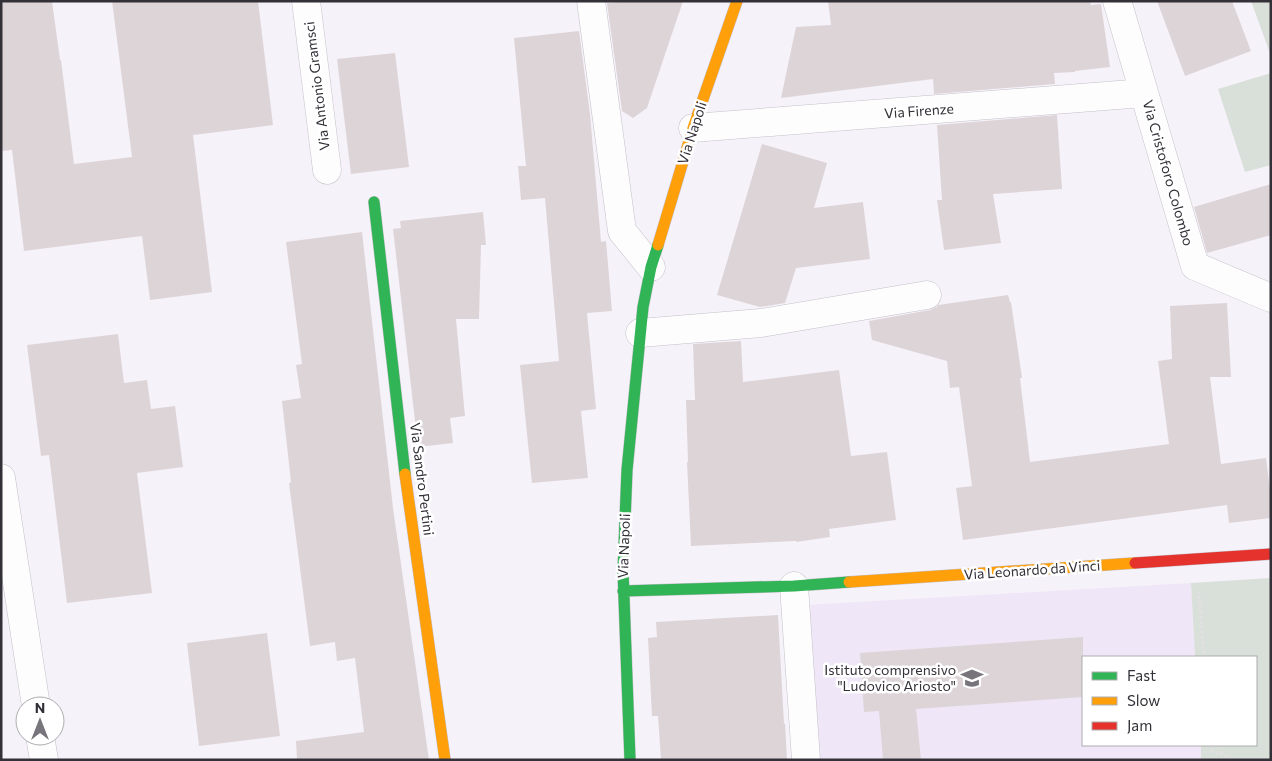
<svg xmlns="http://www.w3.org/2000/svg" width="1272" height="761" font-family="Commissioner,sans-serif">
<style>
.built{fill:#efe7f7}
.green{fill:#d9dfd9}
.building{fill:#ddd4d7}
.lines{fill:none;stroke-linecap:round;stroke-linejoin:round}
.street-casing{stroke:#c4c0c8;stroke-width:29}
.fast-casing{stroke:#c4c0c8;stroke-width:12}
.slow-casing{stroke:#c4c0c8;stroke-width:12}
.jam-casing{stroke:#c4c0c8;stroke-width:12}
.path{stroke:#e2e0e2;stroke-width:3;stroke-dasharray:2.5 2.5;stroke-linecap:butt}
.street{stroke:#fefdfe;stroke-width:28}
.fast{stroke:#30b455;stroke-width:11}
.slow{stroke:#ff9f0a;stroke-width:11}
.jam{stroke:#e5322d;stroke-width:11}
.labels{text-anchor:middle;stroke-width:5;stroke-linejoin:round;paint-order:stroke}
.street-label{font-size:14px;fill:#333038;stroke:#fff}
.poi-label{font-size:14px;fill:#333038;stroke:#fff;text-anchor:end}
</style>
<rect width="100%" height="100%" fill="#f6f2fa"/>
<path class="built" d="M1191,583L1195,657H1083V745H1201V760H815L805,605Z"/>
<path class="green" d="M1251,1H1271V56Z
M1271,73V165L1245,172L1218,89Z
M1271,578V760H1201V745H1256V657H1195L1191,583Z"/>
<path class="building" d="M1,1H52L60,60H61L74,164L132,157L112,1H258L273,125L193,135L212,292L150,300L142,236L24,251L12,150L1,151Z
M629,1H683L647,108L633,118L622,111L607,3Z
M828,1H1090L1091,5L1101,4L1110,67L1075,71V72L1054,73L1055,84L934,94L933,79L781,98L796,27L831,25Z
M1157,1H1232L1251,51L1185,76Z
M579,31L590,114L601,242L606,241L612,311L587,313L596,409L581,411L588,478L532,483L520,365L559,361L545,198L521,200L518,166H526L514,38Z
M395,53L409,167L351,174L337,59Z
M1057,115L1062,189L993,194L1001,243L944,250L937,200H942L937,125Z
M762,144L827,163L814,208L863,202L870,259L796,268L785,303L760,307L717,295Z
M1271,184V235L1207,253L1194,207Z
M483,212L486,245H481L479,319H456L465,416L450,418L453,443L418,447L393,229L401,228L400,221Z
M362,232L393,508L429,760H297L296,741L364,732L355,658L337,661L335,642L310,646L289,483L291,482L282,401L301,398L296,365L302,364L286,242Z
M1008,295L1010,302H1011L1022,378H1020L1030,462L1169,444L1158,361L1172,359L1170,306L1227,303L1231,377H1210L1221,464L1266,458L1271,496V518L1229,523L1227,505L963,540L956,488L972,486L959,387L950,388L947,361L872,340L869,321L930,310L937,307L938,305Z
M118,334L124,383L147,380L151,409L175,406L183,467L137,473L152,593L67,603L49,455L41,456L27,345Z
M741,341L743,382L839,370L851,456L887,452L896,520L829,529L830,537L796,542V541L691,546L687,462H688L686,400H695L693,344Z
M778,615L784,724L785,723L787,760H661L658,716H652L648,638L657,637L656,622Z
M267,633L280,736L199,746L187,643Z
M1083,637V697L916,709L921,760H883L879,711L864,712L860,653Z"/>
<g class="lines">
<g class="street-casing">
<path id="street" d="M306,1L327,170
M591,1L622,231L651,267
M1117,1L1118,4L1195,266L1271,298
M693,128L1144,93
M640,333L761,323L927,295
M1,478L36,706
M794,586L806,760
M40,736L44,760"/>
</g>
<g class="fast-casing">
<path id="fast" d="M374,202L405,474
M623,591L794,586L849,582
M630,760L623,571L627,470L643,307L651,267L658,245"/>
</g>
<g class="slow-casing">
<path id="slow" d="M658,245L693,128L737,1
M405,474L445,760
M849,582L1135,563"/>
</g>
<g class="jam-casing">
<path id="jam" d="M1135,563L1271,554"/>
</g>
<path class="path" d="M1199,591L1204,657
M1212,745V751L1228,756L1231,760"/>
<use href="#street" class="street"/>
<use href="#fast" class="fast"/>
<use href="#slow" class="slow"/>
<use href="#jam" class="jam"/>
</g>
<defs>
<g id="school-bare" transform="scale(1.725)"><path d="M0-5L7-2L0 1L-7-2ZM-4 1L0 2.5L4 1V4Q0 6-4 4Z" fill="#77747c" stroke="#fff" stroke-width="2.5" paint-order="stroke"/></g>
</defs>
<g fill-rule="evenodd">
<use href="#school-bare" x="972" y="678"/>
</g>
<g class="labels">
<g class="street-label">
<text transform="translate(317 86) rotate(-97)" y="5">Via Antonio Gramsci</text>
<text transform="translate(919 111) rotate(-4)" y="5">Via Firenze</text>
<text transform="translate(692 133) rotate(-72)" y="5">Via Napoli</text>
<text transform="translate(1168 173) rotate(74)" y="5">Via Cristoforo Colombo</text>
<text transform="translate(422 479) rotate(83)" y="5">Via Sandro Pertini</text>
<text transform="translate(624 546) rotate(-88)" y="5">Via Napoli</text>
<text transform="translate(1032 570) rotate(-4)" y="5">Via Leonardo da Vinci</text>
</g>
<g class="poi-label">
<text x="956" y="675">Istituto comprensivo<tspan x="956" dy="16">"Ludovico Ariosto"</tspan></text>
</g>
</g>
<rect width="1272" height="761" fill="none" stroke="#333038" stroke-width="5"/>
<rect x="1082" y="656" width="175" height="90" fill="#ffffff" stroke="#adacaf"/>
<rect x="1092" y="672" width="25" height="8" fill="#30b455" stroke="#adacaf"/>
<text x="1127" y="681" font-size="15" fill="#333038">Fast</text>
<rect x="1092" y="697" width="25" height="8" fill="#ff9f0a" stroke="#adacaf"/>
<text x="1127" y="706" font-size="15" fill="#333038">Slow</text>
<rect x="1092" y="722" width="25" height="8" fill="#e5322d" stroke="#adacaf"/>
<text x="1127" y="731" font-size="15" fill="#333038">Jam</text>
<g transform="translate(40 721)"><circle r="24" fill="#ffffff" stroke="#adacaf"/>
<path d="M0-4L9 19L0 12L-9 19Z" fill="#77747c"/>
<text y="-8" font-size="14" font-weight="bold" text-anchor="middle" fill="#333038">N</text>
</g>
</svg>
